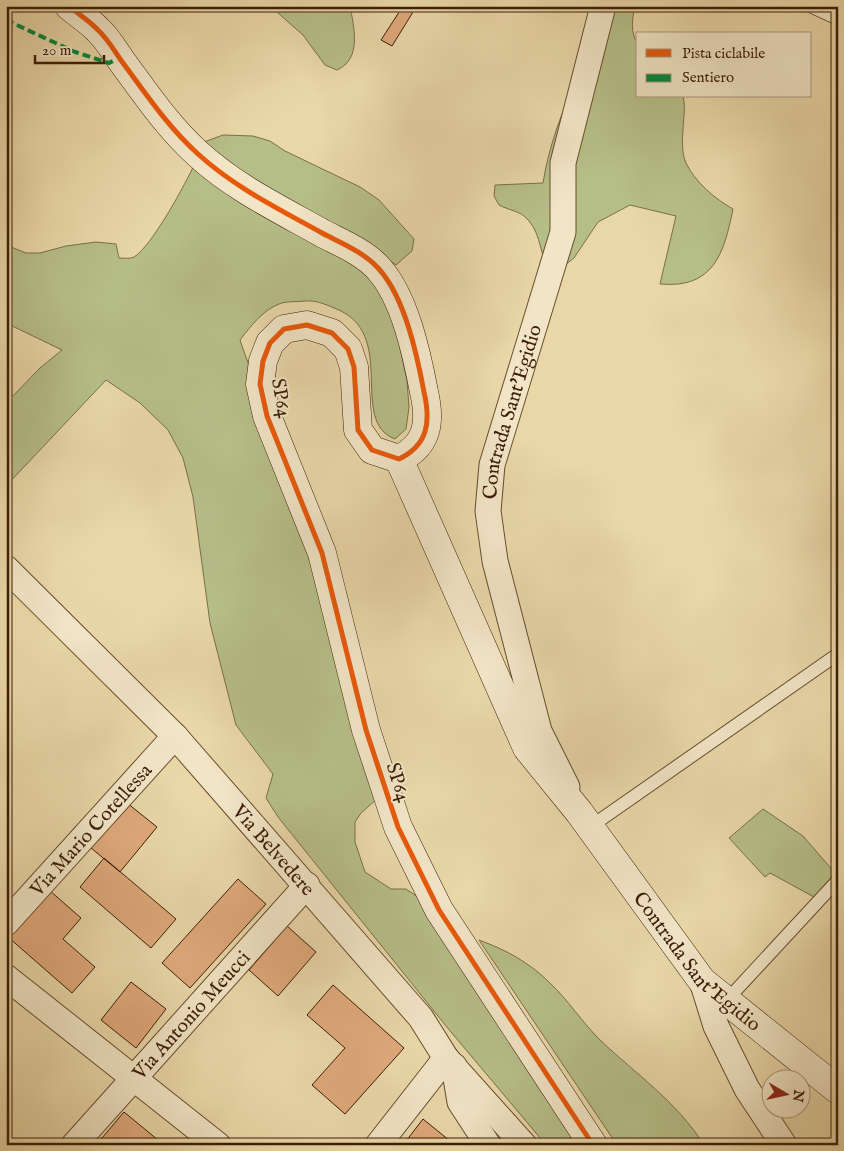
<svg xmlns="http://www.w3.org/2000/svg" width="844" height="1151" font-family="'IM FELL English',serif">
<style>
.green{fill:#b6be88;stroke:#7a6e48}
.building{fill:#dea87a;stroke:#3d1e07}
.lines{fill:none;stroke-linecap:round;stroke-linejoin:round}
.lane-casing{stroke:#684c2f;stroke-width:14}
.street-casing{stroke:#684c2f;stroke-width:27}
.secondary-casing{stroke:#3d1e07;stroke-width:29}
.lane{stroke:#f1e5c6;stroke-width:12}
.street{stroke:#f1e5c6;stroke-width:25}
.secondary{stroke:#f1e5c6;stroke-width:28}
.quiet{stroke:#00873e;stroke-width:4;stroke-dasharray:8 4;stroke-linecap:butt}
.cycleway-casing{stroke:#f1e5c6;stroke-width:8}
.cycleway{stroke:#e8590c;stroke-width:5}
.labels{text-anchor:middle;stroke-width:4;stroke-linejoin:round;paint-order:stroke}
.street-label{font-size:20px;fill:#3d1e07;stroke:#f1e5c6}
</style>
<rect width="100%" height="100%" fill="#e9d7a8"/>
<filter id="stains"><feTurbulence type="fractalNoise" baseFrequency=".004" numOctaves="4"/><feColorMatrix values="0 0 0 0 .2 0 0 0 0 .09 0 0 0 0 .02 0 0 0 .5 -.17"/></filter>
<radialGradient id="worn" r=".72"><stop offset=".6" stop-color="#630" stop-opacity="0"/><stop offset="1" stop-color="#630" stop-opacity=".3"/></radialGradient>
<path class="green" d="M270,6H350C354,28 362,59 337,70L325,65L303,35Z
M611,6H635C632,19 630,33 638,44V96H683C686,108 683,119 683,131C682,140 682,155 686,163C695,182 715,199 733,209C724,253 714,289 660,284L676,216L630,205L598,222L574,258L559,270L546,266C540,249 539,228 524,216C518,211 506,209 499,205L494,196L495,185L543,183C553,120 584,64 611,6Z
M223,135L253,136L270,141L285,151L360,187L379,200L414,239L412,251L396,265L351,234L254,180L204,142Z
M195,163L364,266L392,310L407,381L409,407L406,429L395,439C347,421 400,332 334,308C325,304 315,300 305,301C297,302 286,301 279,304C262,311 251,326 240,340L278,449L378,798L361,813L355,822V842L365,872L391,889H406L433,907L580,1145H546L446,1026L278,817L266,798L273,774L236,725L210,623L193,497L183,458L168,430L140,403L106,380L6,486V403L40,368L62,350L6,323V245L26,253H40L66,246L96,242L116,244L119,258C123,258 130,259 134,257C152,246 186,183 195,163Z
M763,809L803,836L835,873L814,897L770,873L765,877L729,838Z
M479,940C506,950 529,962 550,983C568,1000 582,1022 600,1040C636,1074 677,1102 704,1145H617Z"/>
<path class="building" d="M403,6L413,12L392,46L381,40Z
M127,803L157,827L120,872L91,848Z
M104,858L176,919L151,948L80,887Z
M238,879L266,904L190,988L162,963Z
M49,890L81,918L63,939L95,967L72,993L8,937Z
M287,926L316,952L278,996L249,970Z
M131,982L166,1009L136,1048L101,1020Z
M333,985L404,1048L345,1114L312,1085L345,1048L307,1015Z
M124,1112L164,1145H96Z
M423,1119L455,1145H403Z"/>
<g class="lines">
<g class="lane-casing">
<path id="lane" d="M810,6L838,19
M590,827L838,654
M726,1001L838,880"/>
</g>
<g class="street-casing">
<g id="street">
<path id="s1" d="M6,568L175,736L421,1018L446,1058L524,1145"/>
<path id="s2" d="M567,787L539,731L495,561L488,511L492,465L563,232V163L603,6"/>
<path id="s3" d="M6,923L175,736"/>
<path d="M6,977L218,1145"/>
<path d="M702,981L716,1026L747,1089L784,1145"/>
<path d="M454,1066L460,1102L488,1145"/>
<path id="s4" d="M74,1145L307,885"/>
<path d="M378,1145L446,1058"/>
</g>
</g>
<g class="secondary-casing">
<g id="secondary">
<path d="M69,6C78,14 90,21 98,30C108,39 115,52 123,63C146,94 168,127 198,154C234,187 279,209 322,233C341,243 364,252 379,269C405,298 417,355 424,392C431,422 428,445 399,459L372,450L358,430L354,367L348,349L332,333L307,325L284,329L270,343L263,361L260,384L267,416L322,553L366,730L398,827L439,910L593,1145"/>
<path id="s5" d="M399,459L527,748L579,812L702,981L838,1090"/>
</g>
</g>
<use href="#lane" class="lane"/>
<use href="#street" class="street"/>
<use href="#secondary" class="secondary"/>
<path class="quiet" d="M6,20L75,52L109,63L119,58"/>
<g class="cycleway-casing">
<path id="cycleway" d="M69,6C78,14 90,21 98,30C108,39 115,52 123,63C146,94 168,127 198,154C234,187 279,209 322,233C341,243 364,252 379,269C405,298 417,355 424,392C431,422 428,445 399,459L372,450L358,430L354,367L348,349L332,333L307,325L284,329L270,343L263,361L260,384L267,416L322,553L366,730L398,827L439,910L593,1145"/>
</g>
<use href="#cycleway" class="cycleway"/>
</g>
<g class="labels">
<g class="street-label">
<text transform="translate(282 398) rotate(80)" y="7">SP64</text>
<text dy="7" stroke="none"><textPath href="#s2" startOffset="391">Contrada Sant'Egidio</textPath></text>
<text transform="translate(399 782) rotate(72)" y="7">SP64</text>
<text dy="7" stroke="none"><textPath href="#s3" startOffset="126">Via Mario Cotellessa</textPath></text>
<text dy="7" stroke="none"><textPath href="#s1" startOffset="389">Via Belvedere</textPath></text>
<text dy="7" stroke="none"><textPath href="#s5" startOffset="590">Contrada Sant'Egidio</textPath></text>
<text dy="7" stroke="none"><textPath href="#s4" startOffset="175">Via Antonio Meucci</textPath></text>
</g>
</g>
<rect width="844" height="1151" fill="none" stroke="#e9d7a8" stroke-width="25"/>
<rect x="8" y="8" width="829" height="1136" fill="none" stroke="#3d1e07" stroke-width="2.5"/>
<rect x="12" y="12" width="819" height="1126" fill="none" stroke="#3d1e07"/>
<rect x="636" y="32" width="175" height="65" fill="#f1e5c6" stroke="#a9957a"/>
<rect x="646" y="49" width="25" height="8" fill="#e8590c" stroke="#a9957a"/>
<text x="682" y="58" font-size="15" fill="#3d1e07">Pista ciclabile</text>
<rect x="646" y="74" width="25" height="8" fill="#00873e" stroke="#a9957a"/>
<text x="682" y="82" font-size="15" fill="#3d1e07">Sentiero</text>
<g transform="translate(786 1094) rotate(99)"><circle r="24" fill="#f1e5c6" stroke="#a9957a"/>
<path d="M0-4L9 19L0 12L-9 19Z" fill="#8f2418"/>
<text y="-8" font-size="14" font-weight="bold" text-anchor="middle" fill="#3d1e07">N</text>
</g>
<path d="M35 55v8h69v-8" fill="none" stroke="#3d1e07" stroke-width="2.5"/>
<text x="42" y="55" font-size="15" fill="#3d1e07" stroke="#f1e5c6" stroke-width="4" paint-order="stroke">20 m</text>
<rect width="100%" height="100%" filter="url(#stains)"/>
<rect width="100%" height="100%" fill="url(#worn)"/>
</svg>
